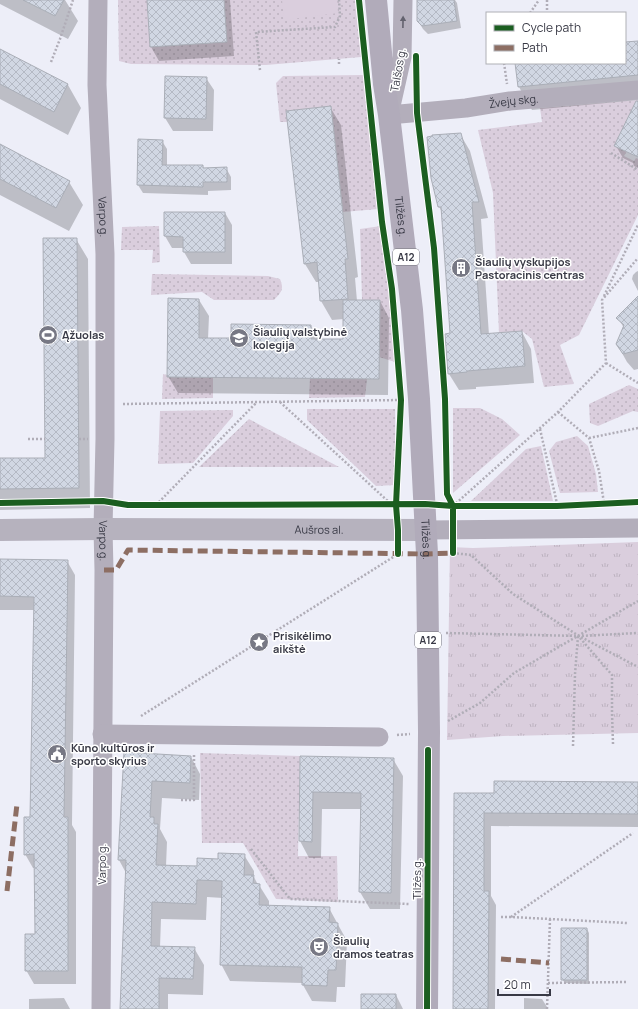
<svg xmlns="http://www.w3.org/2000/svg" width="638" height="1009" font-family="Manrope,sans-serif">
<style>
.grass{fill:url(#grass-dots)}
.park{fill:url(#park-tufts)}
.pitch{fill:#dacedd}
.shadow{fill:#0003}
.building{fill:url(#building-cross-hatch);stroke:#aaaeb7}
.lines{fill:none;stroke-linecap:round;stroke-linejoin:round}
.path{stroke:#b0adb7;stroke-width:2.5;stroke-dasharray:2 2;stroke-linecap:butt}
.minor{stroke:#b3aebb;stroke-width:19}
.major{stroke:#b6b2be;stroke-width:22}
.highway{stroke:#b1abba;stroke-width:22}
.quiet{stroke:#8d6e63;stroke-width:5;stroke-dasharray:10 5;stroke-linecap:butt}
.cycleway-casing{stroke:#fff;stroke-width:8}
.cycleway{stroke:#1b5e20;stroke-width:6}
.oneway{fill:#63626e}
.labels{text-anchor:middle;stroke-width:3;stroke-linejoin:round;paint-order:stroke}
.shield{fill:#fff;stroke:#74747d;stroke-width:1}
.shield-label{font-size:10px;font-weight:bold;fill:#383945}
.street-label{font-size:11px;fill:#383945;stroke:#fff}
.poi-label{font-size:11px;font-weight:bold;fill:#383945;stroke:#fff;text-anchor:start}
</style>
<defs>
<pattern id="grass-dots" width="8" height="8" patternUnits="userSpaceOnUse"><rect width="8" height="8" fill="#dacedd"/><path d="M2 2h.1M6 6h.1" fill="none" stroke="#bcb2bf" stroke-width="1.8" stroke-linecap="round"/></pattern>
<pattern id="park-tufts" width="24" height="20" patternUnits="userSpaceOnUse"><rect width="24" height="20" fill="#dacedd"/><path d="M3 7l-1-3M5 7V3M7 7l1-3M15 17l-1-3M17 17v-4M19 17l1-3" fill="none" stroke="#bcb2bf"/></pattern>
<pattern id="building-cross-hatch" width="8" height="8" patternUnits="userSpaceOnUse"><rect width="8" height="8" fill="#d1d7e3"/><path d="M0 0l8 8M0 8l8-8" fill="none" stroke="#b4b9c4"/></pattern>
</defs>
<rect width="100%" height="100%" fill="#edeef8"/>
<path class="grass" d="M118,0H355L361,57L266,65L131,64L119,61Z
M364,75L378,209L343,212L331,106L287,111L288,122H280L276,83L283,76Z
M638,100V111L627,151L624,156L634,161L636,158L638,159V215L579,335L560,345L574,384L544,387L532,339L522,331L499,333L493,193L478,130L542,122L540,108Z
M159,226L160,262L152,263L153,250H121L122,227Z
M381,226L390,300L395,362L379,357L380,300H362L360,229Z
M152,274L268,276L280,279C284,289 282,292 274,300H214L202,292L151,295Z
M163,374L167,375V377H213V398L162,399Z
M310,378L367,379L365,397L309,398Z
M629,385L638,389V412L633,411L598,426L590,423L589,404Z
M453,408H480L502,419L520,435L453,493Z
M307,409H395V485L376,486L307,420Z
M233,410V416L193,463L158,464L160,411Z
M249,419L339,467H199Z
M577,436L588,446L596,474L598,492L560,493L549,451L556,442Z
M541,446L553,501H471L526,449Z
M200,753L300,756L298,856H337L338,902L276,899L243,843H202Z"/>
<path class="park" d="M638,542V733L503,736L447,740L450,547L473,548Z"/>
<path class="pitch" d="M282,0H337L338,13L284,20Z"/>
<path class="shadow" d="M0,0H65L78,21L68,39L0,4Z
M148,0H230L234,56L159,61L151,47Z
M422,0H455L457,3L461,28L428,34L423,29L418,21Z
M638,42V100L532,110L519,87L516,63H625V43Z
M0,50L68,85L81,108L68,135L0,99Z
M206,78L214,90L213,131H173L165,118Z
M330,107L341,125L358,277L355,278L357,301H380L389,318L388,395L178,393L168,376L199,300L209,316L208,339H232L311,326L319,340H344V319L332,320L321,301L320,282H316L305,264L288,112Z
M638,112V168L634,166L633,163L623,158L616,146Z
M460,134L470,151L488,218L481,219L489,335L522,332L531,349L534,383L476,387V389L459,390L449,374L451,334L443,213L439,207Z
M162,141L167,149V166H203L204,169L226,168L231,177V190L208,191V195L143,193L138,185Z
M0,145L69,182L83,205L69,231L0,195Z
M165,213H225L232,225V264H191L184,252V248H172L165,236Z
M76,239L88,259L90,508L0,510V459H46Z
M638,271V291L632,279L633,275L636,272Z
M638,297V369L634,370L627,362L617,344L624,328L618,318Z
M0,560L67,561L75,575L72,825L76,832V984H34L26,970L36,935L35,868H33L25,854L31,818L34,610H0Z
M125,753L191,757L200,774L199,800L162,798L160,829L167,842L166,866L198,867L219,860L244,855L254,871V877L258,885H259L269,901V906L329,908L347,941L345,987H337L336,1002L312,1001L303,985V983L230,981L221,964L223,898L207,897L206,920L161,919L160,947L194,948L204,965L203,995L168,994V1009H121L126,873L119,860Z
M301,757L393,759L403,776L400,909H370L360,892L362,809H322L321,858H309L300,841Z
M638,783V827L491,826V896L496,905L495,1009H454L455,794H495Z
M587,929L589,933V984L565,983L562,979Z
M396,995L403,1009H362Z
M64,998L70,1009H29V999Z
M524,998L542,999L547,1007V1009H524Z"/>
<path class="building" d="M23,0H64L55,16Z
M147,0H224L227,42L150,47Z
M417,0H454L457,21L422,26L417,21Z
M638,41V75L518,87L515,63H625V42Z
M0,49L68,84L54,112L0,84Z
M165,76L207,77L206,119L164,118Z
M636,101H638V157L614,146Z
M331,106L348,259H345L348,299L320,301L317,262L304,264L286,111Z
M461,133L479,202H472L481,334L522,331L525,366L467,371V372L448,374L445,334L450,333L441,207H438L431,178L427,137L432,136V135Z
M138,139L163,140L162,165H203V168L227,167V182H203V187L137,185Z
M0,144L70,181L56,208L0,179Z
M164,212H225V252H183V237L164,236Z
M43,238H77L79,488L0,489V458H45Z
M638,296V350L623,354L616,344L624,325L616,318Z
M168,298L199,299V338H231V324L311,325V339H343V300H380L379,379L167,377Z
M0,559L68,560L64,817H68V971H25V934H35L34,854L24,855V817H30L34,597L0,596Z
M124,752L191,756L190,783L152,781L150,817H154V824H158L156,865L197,866V858L218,859V853L245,854L244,875H254L253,883L260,884L259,905L330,907L329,922L338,923L336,970H328L327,986L302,985V967L220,965L222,881L197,880L196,904L152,902L151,946L195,947L193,979L159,978V1009H120L126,860H118Z
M300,756L394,758L391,893L359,892L361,793L313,792L312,842L299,841Z
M494,781L638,782V814L484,813V891H489L488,1009H453L454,793H494Z
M561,928H587V980H561Z
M361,994H396V1009H361Z"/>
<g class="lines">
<path class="path" d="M547,0V13
M530,13L539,0
M51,62L60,39L73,0
M504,63L507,84
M339,64V59
M260,70L256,32L335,27L340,16L339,0
M611,153L638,170
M604,296L638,225
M606,363L638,383
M280,402L391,504
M123,404L400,400
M558,412L589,438L599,471L604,503
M540,429L556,499L557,506
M589,438L638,428
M28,439H45
M79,439H88
M156,505L256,403
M453,506L558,412L606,363L602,300L638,258
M453,553L471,555L513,594L579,636L638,667
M446,633L579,636L638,633
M580,638L612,675V713L613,744
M141,716L398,554
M448,721L480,703L514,673L638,601
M397,735L410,734
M573,746L575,674L578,636
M181,800H194V753
M251,849L290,899L409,904
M501,917H511L627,923
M511,917L633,833
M548,983L627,982
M547,1009L550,919"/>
<g class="minor">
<path id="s1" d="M98,0L97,85L105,254V439L103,529L104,570L101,1009"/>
<path id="s2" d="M403,0L402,57L389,115L466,108L510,101L638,90"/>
<path d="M426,530L638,528"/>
<path d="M102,734L379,737"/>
</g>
<path class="major" id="s3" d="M0,530L103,529L426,530"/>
<path class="highway" id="s4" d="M376,0L384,84L389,115L412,310L419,399L427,554L429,732L427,1009"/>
<path class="quiet" d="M104,570H116L128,550L427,554L453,553V550
M7,891L17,804
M501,959L549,963"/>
<g class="cycleway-casing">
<path id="cycleway" d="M359,0L382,222L392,289L401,400L396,505L398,530V554
M416,56L417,113L434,248L445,399L447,494L453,506V553
M0,503L103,501L128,505H156L425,504L453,506H557L638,502
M427,1009L428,750"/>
</g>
<use href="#cycleway" class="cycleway"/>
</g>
<defs><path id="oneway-solid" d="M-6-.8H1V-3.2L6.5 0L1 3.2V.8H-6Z"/></defs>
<use class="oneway" href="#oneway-solid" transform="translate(403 22) rotate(-89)"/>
<defs>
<g id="building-disc" transform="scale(1)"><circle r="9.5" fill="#777884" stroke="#fff"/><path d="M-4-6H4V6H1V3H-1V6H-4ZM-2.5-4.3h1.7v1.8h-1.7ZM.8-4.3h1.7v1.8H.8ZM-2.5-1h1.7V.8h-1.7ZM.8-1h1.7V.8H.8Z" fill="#fff"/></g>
<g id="stadium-disc" transform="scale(1)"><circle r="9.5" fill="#777884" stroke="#fff"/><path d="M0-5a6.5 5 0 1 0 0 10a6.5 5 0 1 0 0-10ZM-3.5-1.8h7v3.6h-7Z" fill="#fff"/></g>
<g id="university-disc" transform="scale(1)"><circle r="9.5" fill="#777884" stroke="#fff"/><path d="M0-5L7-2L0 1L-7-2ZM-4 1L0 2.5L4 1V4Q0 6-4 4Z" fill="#fff"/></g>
<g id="sight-disc" transform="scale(1)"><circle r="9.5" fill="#777884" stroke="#fff"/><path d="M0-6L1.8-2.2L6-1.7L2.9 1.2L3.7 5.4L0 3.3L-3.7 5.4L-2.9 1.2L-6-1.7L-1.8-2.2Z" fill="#fff"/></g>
<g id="civic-disc" transform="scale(1)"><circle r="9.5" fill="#777884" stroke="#fff"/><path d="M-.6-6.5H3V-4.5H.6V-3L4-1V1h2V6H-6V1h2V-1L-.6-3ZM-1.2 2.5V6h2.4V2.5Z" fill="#fff"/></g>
<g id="theatre-disc" transform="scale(1)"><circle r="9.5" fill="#777884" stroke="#fff"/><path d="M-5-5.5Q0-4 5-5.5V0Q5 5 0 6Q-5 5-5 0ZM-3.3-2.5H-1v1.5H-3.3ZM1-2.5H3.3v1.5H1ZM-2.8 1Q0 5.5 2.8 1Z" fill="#fff"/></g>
</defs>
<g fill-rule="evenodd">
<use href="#building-disc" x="461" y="268"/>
<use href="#stadium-disc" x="48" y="335"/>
<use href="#university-disc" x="239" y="338"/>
<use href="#sight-disc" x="259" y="642"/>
<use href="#civic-disc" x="57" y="754"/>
<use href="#theatre-disc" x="319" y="947"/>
</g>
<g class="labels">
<g class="shield">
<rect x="393" y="249" width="26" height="16" rx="3"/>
<rect x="415" y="632" width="26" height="16" rx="3"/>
</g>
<g class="shield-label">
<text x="406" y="261">A12</text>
<text x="428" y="644">A12</text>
</g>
<g class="street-label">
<text transform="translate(398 70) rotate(-80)" y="4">Talšos g.</text>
<text dy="4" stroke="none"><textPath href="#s2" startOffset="242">Žvejų skg.</textPath></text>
<text dy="4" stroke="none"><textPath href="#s1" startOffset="217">Varpo g.</textPath></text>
<text dy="4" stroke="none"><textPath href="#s4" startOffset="218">Tilžės g.</textPath></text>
<text dy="4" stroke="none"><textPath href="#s3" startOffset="319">Aušros al.</textPath></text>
<text dy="4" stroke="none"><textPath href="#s4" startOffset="542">Tilžės g.</textPath></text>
<text dy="4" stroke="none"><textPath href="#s1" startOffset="541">Varpo g.</textPath></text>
<text transform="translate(102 864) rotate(-90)" y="4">Varpo g.</text>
<text transform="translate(417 879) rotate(-90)" y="4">Tilžės g.</text>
</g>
<g class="poi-label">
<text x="475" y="266">Šiaulių vyskupijos<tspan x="475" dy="13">Pastoracinis centras</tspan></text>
<text x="253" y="336">Šiaulių valstybinė<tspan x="253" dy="13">kolegija</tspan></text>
<text x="62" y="339">Ąžuolas</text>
<text x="273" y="640">Prisikėlimo<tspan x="273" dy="13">aikštė</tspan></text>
<text x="71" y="752">Kūno kultūros ir<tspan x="71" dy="13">sporto skyrius</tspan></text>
<text x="333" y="945">Šiaulių<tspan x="333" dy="13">dramos teatras</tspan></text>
</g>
</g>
<rect x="486" y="12" width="140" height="52" fill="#ffffff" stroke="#afb0b5"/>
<rect x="494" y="25" width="20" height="6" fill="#1b5e20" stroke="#afb0b5"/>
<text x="522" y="32" font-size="12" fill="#383945">Cycle path</text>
<rect x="494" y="45" width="20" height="6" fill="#8d6e63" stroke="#afb0b5"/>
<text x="522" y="52" font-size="12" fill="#383945">Path</text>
<path d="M498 989v6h52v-6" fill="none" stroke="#383945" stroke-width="2"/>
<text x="504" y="989" font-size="12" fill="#383945" stroke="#ffffff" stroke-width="3" paint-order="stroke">20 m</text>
</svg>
